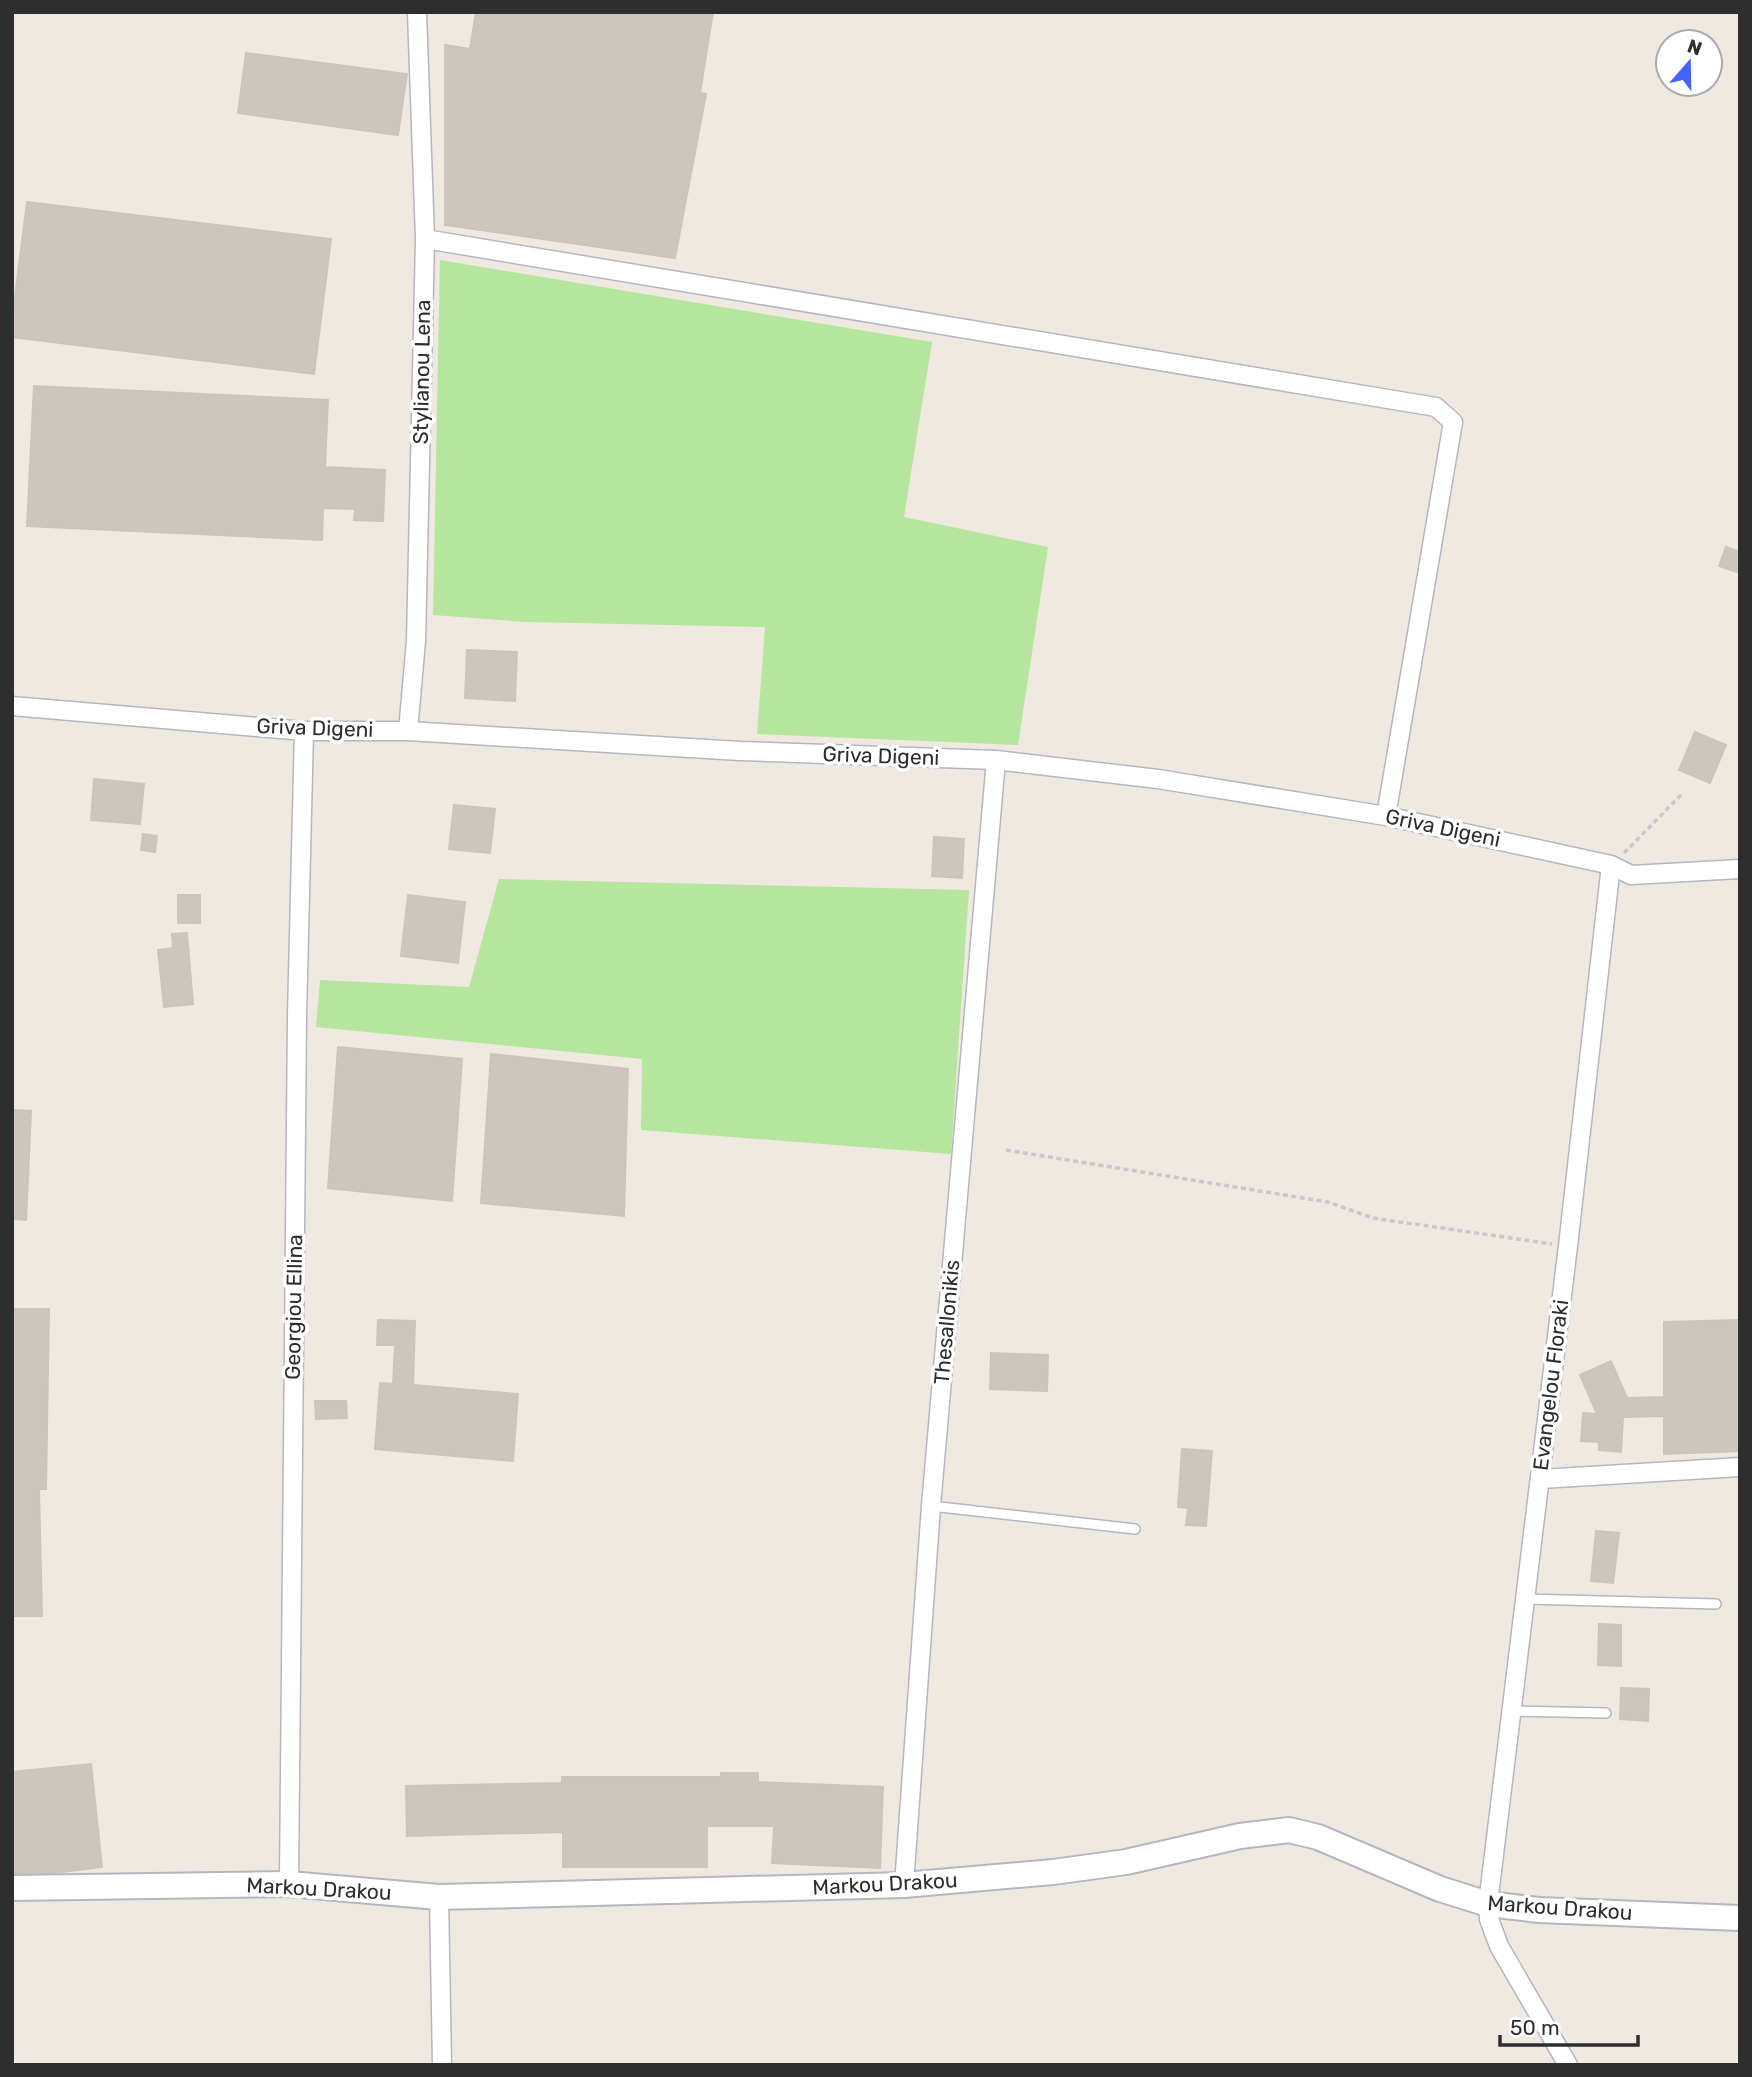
<svg xmlns="http://www.w3.org/2000/svg" width="1752" height="2077" font-family="Rubik,sans-serif">
<style>
.green{fill:#b6e59e}
.building{fill:#cbc7bf;stroke:#cbc5ba;stroke-width:2}
.lines{fill:none;stroke-linecap:round;stroke-linejoin:round}
.lane-casing{stroke:#b4b7c1;stroke-width:12}
.street-casing{stroke:#b4b7c1;stroke-width:21}
.secondary-casing{stroke:#b4b7c1;stroke-width:28}
.path{stroke:#c9c9c9;stroke-width:3.5;stroke-dasharray:5 3.5;stroke-linecap:butt}
.lane{stroke:#fff;stroke-width:9}
.street{stroke:#fff;stroke-width:18}
.secondary{stroke:#fff;stroke-width:24}
.labels{text-anchor:middle;stroke-width:7;stroke-linejoin:round;paint-order:stroke}
.street-label{font-size:21px;fill:#2e2e2e;stroke:#fff}
</style>
<rect width="100%" height="100%" fill="#efe9e1"/>
<path class="green" d="M440,260L932,342L904,517L1048,547L1018,745L757,734L765,627L526,622L433,615Z
M499,879L969,890L951,1154L641,1130L642,1059L316,1027L320,980L469,987Z"/>
<path class="building" d="M476,12H713L700,93L706,94L675,258L445,225V45L470,49Z
M246,53L407,74L398,135L238,113Z
M27,202L331,239L314,374L12,337V320Z
M34,386L328,400L325,467L385,470L383,521L354,520L355,509L323,508L322,540L27,526Z
M1726,547L1740,552V573L1719,566Z
M467,650L517,652L515,701L465,698Z
M1695,732L1726,745L1710,783L1679,770Z
M94,779L144,784L140,824L91,820Z
M454,805L495,809L490,853L449,849Z
M143,834L157,836L155,852L141,850Z
M934,837L964,839L962,878L932,876Z
M178,895H200V923H178Z
M408,895L465,902L458,963L401,956Z
M187,933L193,1004L164,1007L158,950L173,948L172,934Z
M338,1047L462,1059L452,1201L328,1188Z
M491,1054L628,1069L624,1216L481,1203Z
M12,1110L31,1111L26,1220L12,1219Z
M12,1309H49L46,1489H39L42,1616H12Z
M378,1320L415,1321L413,1385L518,1394L513,1461L375,1449L380,1383L393,1384L395,1345H377Z
M1740,1320V1451L1664,1454V1416L1623,1417L1621,1452L1599,1450V1442L1581,1441L1583,1413L1597,1414L1580,1375L1611,1361L1627,1398L1664,1397V1322Z
M991,1353L1048,1355L1047,1391L990,1389Z
M315,1401H346L347,1418L316,1419Z
M1182,1449L1212,1451L1206,1526L1186,1525L1188,1508L1178,1507Z
M1596,1531L1619,1533L1613,1583L1591,1581Z
M1599,1624L1621,1625V1666L1598,1665Z
M1621,1688L1649,1689L1648,1721L1620,1719Z
M91,1764L102,1867L55,1873H12V1772Z
M721,1773H758V1782L883,1787L880,1868L772,1863L774,1826H707V1867H563V1832L407,1836L406,1786L562,1783V1777H721Z"/>
<g class="lines">
<g class="lane-casing">
<path id="lane" d="M931,1506L1135,1529
M1525,1599L1716,1604
M1511,1711L1606,1713"/>
</g>
<g class="street-casing">
<path id="street" d="M425,239L1436,407L1453,422L1386,816
M12,706L304,731H408L740,751L996,760L1158,779L1386,816L1611,865L1631,875L1740,869
M408,731L416,641L425,239L417,12
M1540,1479L1740,1467
M289,1884L297,1016L304,731
M904,1885L931,1506L996,760
M439,1897L442,2065
M1568,2065L1499,1946L1489,1919L1488,1904L1568,1246L1611,865"/>
</g>
<g class="secondary-casing">
<path id="secondary" d="M12,1888L289,1884L439,1897L904,1885L1053,1872L1126,1862L1240,1836L1289,1830L1318,1837L1440,1889L1488,1904L1539,1910L1740,1918"/>
</g>
<path class="path" d="M1624,853L1681,795
M1006,1150L1328,1202L1373,1218L1552,1244"/>
<use href="#lane" class="lane"/>
<use href="#street" class="street"/>
<use href="#secondary" class="secondary"/>
</g>
<g class="labels">
<g class="street-label">
<text transform="translate(422 372) rotate(-89)" y="7">Stylianou Lena</text>
<text transform="translate(315 728) rotate(2)" y="7">Griva Digeni</text>
<text transform="translate(881 756) rotate(2)" y="7">Griva Digeni</text>
<text transform="translate(1443 828) rotate(12)" y="7">Griva Digeni</text>
<text transform="translate(294 1307) rotate(-89)" y="7">Georgiou Ellina</text>
<text transform="translate(947 1322) rotate(-85)" y="7">Thesallonikis</text>
<text transform="translate(1551 1385) rotate(-83)" y="7">Evangelou Floraki</text>
<text transform="translate(885 1884) rotate(-3)" y="7">Markou Drakou</text>
<text transform="translate(319 1889) rotate(3)" y="7">Markou Drakou</text>
<text transform="translate(1560 1908) rotate(4)" y="7">Markou Drakou</text>
</g>
</g>
<rect width="1752" height="2077" fill="none" stroke="#2e2e2e" stroke-width="28"/>
<g transform="translate(1689 63) rotate(20)"><circle r="33" fill="#ffffff" stroke="#ababab" stroke-width="2"/>
<path d="M0-5L12 26L0 18L-12 26Z" fill="#4264fb"/>
<text y="-10" font-size="19" font-weight="bold" text-anchor="middle" fill="#2e2e2e">N</text>
</g>
<path d="M1500 2035v10h138v-10" fill="none" stroke="#2e2e2e" stroke-width="3.5"/>
<text x="1510" y="2035" font-size="21" fill="#2e2e2e" stroke="#ffffff" stroke-width="5" paint-order="stroke">50 m</text>
</svg>
